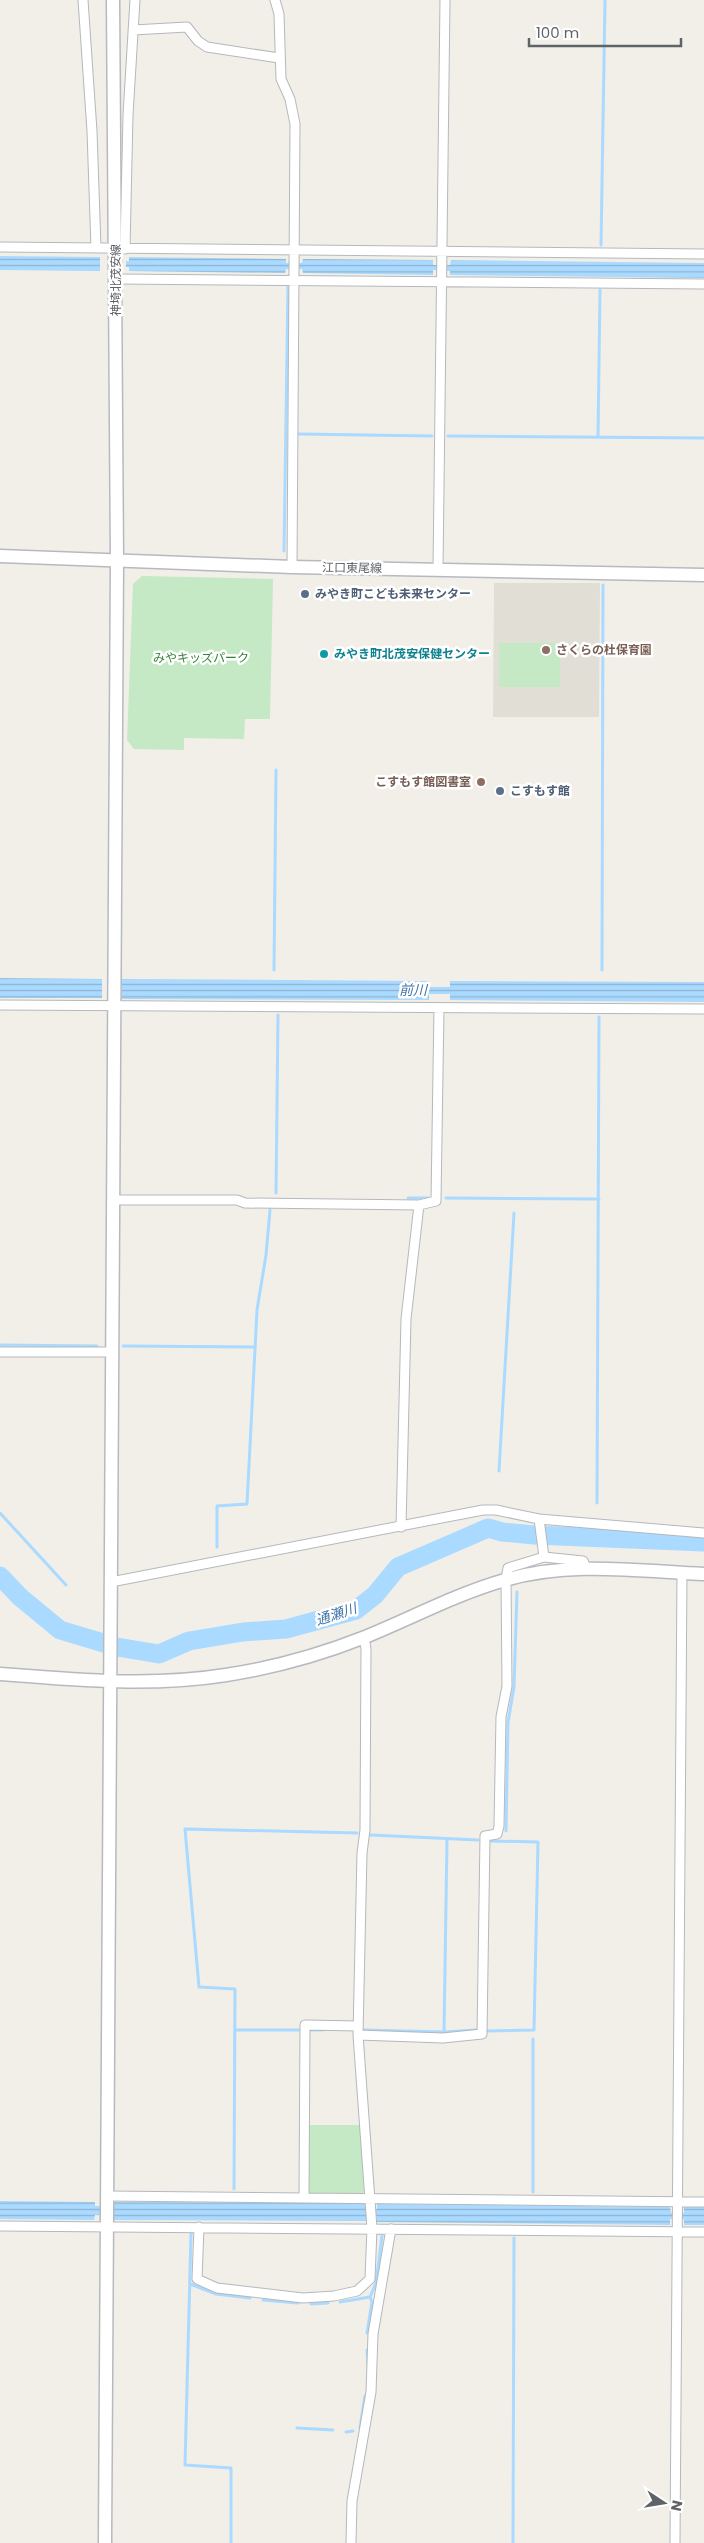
<svg xmlns="http://www.w3.org/2000/svg" width="704" height="2543" font-family="Poppins,'Noto Sans JP',sans-serif">
<style>
.education{fill:#e1ded6}
.green{fill:#c5e8c5}
.water{fill:url(#water-rules)}
.lines{fill:none;stroke-linecap:round;stroke-linejoin:round}
.stream{stroke:#aadaff;stroke-width:3}
.river{stroke:#aadaff;stroke-width:19}
.street-casing{stroke:#b5b8bc;stroke-width:11}
.secondary-casing{stroke:#b6babf;stroke-width:15}
.street{stroke:#fff;stroke-width:9}
.secondary{stroke:#fff;stroke-width:12}
.service-dot{fill:#5c6f8a;stroke:#fff;stroke-width:2}
.education-dot{fill:#8d6e63;stroke:#fff;stroke-width:2}
.culture-dot{fill:#0f9aa8;stroke:#fff;stroke-width:2}
.labels{text-anchor:middle;stroke-width:5;stroke-linejoin:round;paint-order:stroke}
.street-label{font-size:12px;fill:#5f6368;stroke:#fff}
.service-label{font-size:12px;font-weight:bold;fill:#4e5e75;stroke:#fff;text-anchor:start}
.education-label{font-size:12px;font-weight:bold;fill:#785e54;stroke:#fff;text-anchor:start}
.culture-label{font-size:12px;font-weight:bold;fill:#0d838f;stroke:#fff;text-anchor:start}
.park-label{font-size:12px;fill:#348238;stroke:#fff}
.water-label{font-size:14px;font-style:italic;fill:#4174aa;stroke:#fff}
</style>
<defs>
<pattern id="water-rules" width="6" height="5" patternUnits="userSpaceOnUse" patternTransform="scale(1.25)"><rect width="6" height="5" fill="#aadaff"/><path d="M0 2.5h6" fill="none" stroke="#8eb4d2"/></pattern>
</defs>
<rect width="100%" height="100%" fill="#f1efe8"/>
<path class="education" d="M494,583H600L599,717H493Z"/>
<path class="green" d="M142,576L273,579L270,719H245L244,739L184,738V750L134,749L127,740L133,584Z
M499,643H560V687H499Z
M308,2125H360L364,2191L362,2195L307,2194Z"/>
<path class="water" d="M0,256L100,257V271L0,270Z
M129,257L286,259V263H302L303,259L433,260V265H450L451,260L704,263V278L450,275V271L433,270V275L303,273L302,269H286L285,273L129,271V267H126V261H129Z
M0,978L102,979V998H0Z
M122,979L429,981V987H450V981L704,982V1002L450,1000V994H429V1000L122,999Z
M0,2201L95,2202V2206H114V2202L365,2203L366,2209H377V2204L670,2207L671,2213H684V2207H704V2225H684V2219H670V2225L377,2222V2216H366V2221L114,2220V2216L95,2215L94,2220L0,2219Z"/>
<g class="lines">
<path class="stream" d="M601,245L605,0
M299,434L432,436
M448,436L704,438
M598,437L600,290
M284,551L288,286
M274,970L276,770
M602,970L603,585
M276,1193L278,1015
M408,1198H428
M446,1198L599,1199
M0,1345L97,1346
M123,1346L255,1347
M499,1471L514,1213
M597,1503L599,1017
M0,1513L66,1585
M217,1547V1506L247,1504L257,1310L266,1255L270,1210
M506,1831L508,1722L514,1687L517,1592
M371,1835L478,1840
M235,2030H299
M310,2030H323
M364,2030L444,2032L476,2030
M487,2031L534,2030L538,1842L491,1841
M444,2032L447,1839
M234,2189L235,1989L199,1987L185,1829L357,1833
M533,2192V2039
M191,2234L185,2465L231,2468V2543
M190,2284L216,2294L250,2298
M263,2300L298,2303
M340,2302L370,2297L376,2283L382,2236
M311,2304L328,2303
M367,2333L372,2302L370,2297
M367,2350L368,2366
M297,2428L333,2430
M360,2428L365,2396
M346,2432L353,2431
M513,2543L514,2238"/>
<path class="river" d="M0,1576L20,1597L60,1630L117,1647L159,1654L189,1641L243,1632L286,1629L356,1610L375,1595L398,1567L488,1528L502,1532L534,1535L704,1542"/>
<g class="street-casing">
<path id="street" d="M83,0L92,131L96,248
M275,0L279,14L281,79L290,99L295,124L292,567
M133,30L187,27L198,41L207,47L279,58
M0,247L704,254
M125,249L128,115L135,0
M117,279L704,284
M438,569L445,0
M0,1005L704,1009
M114,1200H237L245,1203L419,1205L436,1201L439,1008
M0,1352H113
M401,1527L406,1319L419,1205
M544,1557L583,1561L587,1569
M111,1582L483,1510H496L539,1519L704,1533
M358,2035L443,2038L482,2034L485,1836L497,1834L499,1826L501,1717L507,1686L506,1579L508,1568L544,1557L539,1519
M107,2196L704,2202
M304,2198L305,2025L358,2026
M0,2226L704,2232
M199,2227L197,2279L217,2288L303,2298L334,2296L357,2291L370,2279L372,2228L358,2035L362,1853L365,1830L366,1649L364,1637
M351,2543L352,2501L371,2392L373,2334L391,2229
M675,2543L682,1573"/>
</g>
<g class="secondary-casing">
<path id="secondary" d="M0,556L292,567L704,575
M0,1674C75,1680 151,1687 226,1675C272,1668 322,1654 365,1637C412,1618 456,1594 505,1580C569,1561 638,1571 704,1574
M105,2543L117,561L113,0"/>
</g>
<use href="#street" class="street"/>
<use href="#secondary" class="secondary"/>
</g>
<g class="service-dot">
<circle cx="305" cy="594" r="5"/>
<circle cx="500" cy="791" r="5"/>
</g>
<g class="education-dot">
<circle cx="546" cy="650" r="5"/>
<circle cx="481" cy="782" r="5"/>
</g>
<circle class="culture-dot" cx="324" cy="654" r="5"/>
<g class="labels">
<g class="street-label">
<text transform="translate(116 280) rotate(-90)" y="4">神埼北茂安線</text>
<text transform="translate(352 568) rotate(1)" y="4">江口東尾線</text>
</g>
<g class="service-label">
<text x="315" y="598">みやき町こども未来センター</text>
<text x="510" y="795">こすもす館</text>
</g>
<g class="education-label">
<text x="556" y="654">さくらの杜保育園</text>
<text x="471" y="786" text-anchor="end">こすもす館図書室</text>
</g>
<g class="culture-label">
<text x="334" y="658">みやき町北茂安保健センター</text>
</g>
<g class="park-label">
<text x="201" y="662">みやキッズパーク</text>
</g>
<g class="water-label">
<text x="413" y="995">前川</text>
<text transform="translate(336 1614) rotate(-18)" y="5">通瀬川</text>
</g>
</g>
<g transform="translate(664 2503) rotate(102)" stroke="#ffffff" stroke-width="4" paint-order="stroke">
<path d="M0-4L9 19L0 12L-9 19Z" fill="#5f6368"/>
<text y="-8" font-size="14" font-weight="bold" text-anchor="middle" fill="#5f6368">N</text>
</g>
<path d="M529 38v8h152v-8" fill="none" stroke="#5f6368" stroke-width="2.5"/>
<text x="536" y="38" font-size="15" fill="#5f6368" stroke="#ffffff" stroke-width="4" paint-order="stroke">100 m</text>
</svg>
